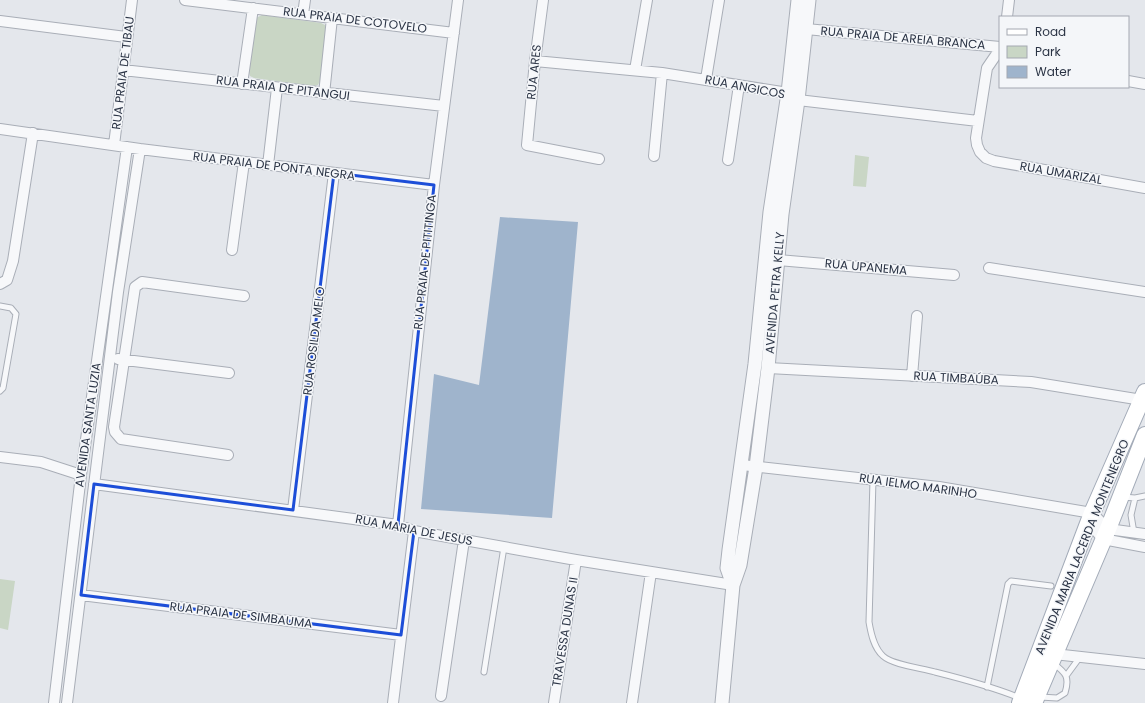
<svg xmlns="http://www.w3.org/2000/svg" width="1145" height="703" font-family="Poppins,sans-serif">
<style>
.green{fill:#c9d6c5}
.water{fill:#9fb4cc}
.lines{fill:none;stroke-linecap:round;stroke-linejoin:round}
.service-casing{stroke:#a9aeb7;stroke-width:7}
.minor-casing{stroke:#a9aeb7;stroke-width:12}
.tertiary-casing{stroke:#a9aeb7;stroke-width:15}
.primary-casing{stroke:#a3abb8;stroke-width:18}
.service{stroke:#f7f8fa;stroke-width:5}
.minor{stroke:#f7f8fa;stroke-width:10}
.tertiary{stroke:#f7f8fa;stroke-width:13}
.primary{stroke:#fff;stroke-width:16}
.marked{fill:none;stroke:#1d4ed8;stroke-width:3;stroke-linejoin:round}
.labels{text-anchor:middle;stroke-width:3;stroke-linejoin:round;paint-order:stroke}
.street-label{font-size:12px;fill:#2b3445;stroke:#f4f6f9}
</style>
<rect width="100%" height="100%" fill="#e4e7ec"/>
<path class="green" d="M262,15L321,23L325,25L326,30L320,81L318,85L313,86L254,78L250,76L249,71L256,18Z
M855,155L869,157L866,187L853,186Z
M0,579L15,581L8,630L0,628Z"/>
<path class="water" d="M500,217L578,222L552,518L421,509L434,374L479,385Z"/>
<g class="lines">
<g class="service-casing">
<path id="service" d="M0,306L11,308L16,314L3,388L0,391
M873,480L869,622C871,634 874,648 883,656C893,665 921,668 935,672C963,679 993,687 1020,698
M1123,497L1135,498L1145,496
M1134,533L1131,515L1135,498
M484,672L504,547
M1066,676L1080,657
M987,687L1008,584L1011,581L1051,586
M1040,697L1057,698L1065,693C1070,677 1066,673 1053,663"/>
</g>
<g class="minor-casing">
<path id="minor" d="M185,0L454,33
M543,0L535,61L527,145L599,159
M303,14L305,0
M1007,17L1009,0
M0,21L126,37
M806,29L1000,47
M1000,49L987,68L976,138L977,145L980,152L986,158L994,161L1145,188
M535,61L662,73L788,93L798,100L978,121
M123,70L444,106
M635,70L647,0
M706,79L719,0
M1128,81L1145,84
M242,84L253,8
M324,94L332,18
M0,129L140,149L434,185
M114,145L132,0
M654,156L662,73
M728,160L739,85
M268,165L277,88
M232,250L244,162
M778,260L954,275
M989,268L1145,292
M0,284L7,280L13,261L33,133
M118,359L229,373
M768,368L1031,382L1142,400
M912,376L917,316
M228,455L121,439L115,432L114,427L135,287L142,282L244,296
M0,457L41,462L81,475
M742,465L939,487L1092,513L1108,529L1145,534
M94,484L398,525L414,531L576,560L733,585
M293,510L334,173
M1089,523L1103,539L1145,547
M398,525L434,185L458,0
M81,595L401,635
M1054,654L1145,664
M441,696L464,540
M54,703L81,475L127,147
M67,703L118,292L140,149
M393,703L414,531
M554,703L576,560
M632,703L651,572"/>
</g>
<g class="tertiary-casing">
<path id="tertiary" d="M733,585L727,568L729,550L755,364L770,212L788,93L798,0
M722,703L733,585L740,565L756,467L768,368L782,214L798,100L809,0"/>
</g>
<g class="primary-casing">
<path id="primary" d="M1020,703L1092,513L1145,392
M1034,703L1108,529L1145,435"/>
</g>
<use href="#service" class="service"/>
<use href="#minor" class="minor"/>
<use href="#tertiary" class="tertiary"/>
<use href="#primary" class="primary"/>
</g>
<path class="marked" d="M334,173L434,185L398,524L414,531L401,635L81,595L94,484L293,510Z"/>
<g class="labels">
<g class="street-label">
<text transform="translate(355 20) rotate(7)" y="4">RUA PRAIA DE COTOVELO</text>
<text transform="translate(903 38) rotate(5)" y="4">RUA PRAIA DE AREIA BRANCA</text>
<text transform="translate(534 72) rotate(-84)" y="4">RUA ARES</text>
<text transform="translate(123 73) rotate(-83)" y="4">RUA PRAIA DE TIBAU</text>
<text transform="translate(745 87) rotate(11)" y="4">RUA ANGICOS</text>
<text transform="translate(283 88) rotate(7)" y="4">RUA PRAIA DE PITANGUI</text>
<text transform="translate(274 166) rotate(7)" y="4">RUA PRAIA DE PONTA NEGRA</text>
<text transform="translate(1061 173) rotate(10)" y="4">RUA UMARIZAL</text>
<text transform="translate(425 262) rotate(-84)" y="4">RUA PRAIA DE PITITINGA</text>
<text transform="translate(866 267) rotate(5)" y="4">RUA UPANEMA</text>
<text transform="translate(775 293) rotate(-85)" y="4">AVENIDA PETRA KELLY</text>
<text transform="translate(314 341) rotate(-83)" y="4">RUA ROSILDA MELO</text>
<text transform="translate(956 378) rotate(3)" y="4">RUA TIMBAÚBA</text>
<text transform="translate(88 425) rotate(-82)" y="4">AVENIDA SANTA LUZIA</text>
<text transform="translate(918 486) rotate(8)" y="4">RUA IELMO MARINHO</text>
<text transform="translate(414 530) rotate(11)" y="4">RUA MARIA DE JESUS</text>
<text transform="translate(1082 547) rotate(-68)" y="4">AVENIDA MARIA LACERDA MONTENEGRO</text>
<text transform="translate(241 615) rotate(7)" y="4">RUA PRAIA DE SIMBAUMA</text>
<text transform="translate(565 632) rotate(-81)" y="4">TRAVESSA DUNAS II</text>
</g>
</g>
<rect x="999" y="16" width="130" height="72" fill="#f4f6f9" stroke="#a4a8b1"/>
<rect x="1007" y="29" width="20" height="6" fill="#ffffff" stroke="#a4a8b1"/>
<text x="1035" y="36" font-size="12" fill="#2b3445">Road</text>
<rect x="1007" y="46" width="20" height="12" fill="#c9d6c5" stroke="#a4a8b1"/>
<text x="1035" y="56" font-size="12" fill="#2b3445">Park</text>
<rect x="1007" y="66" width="20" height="12" fill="#9fb4cc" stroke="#a4a8b1"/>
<text x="1035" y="76" font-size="12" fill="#2b3445">Water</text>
</svg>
